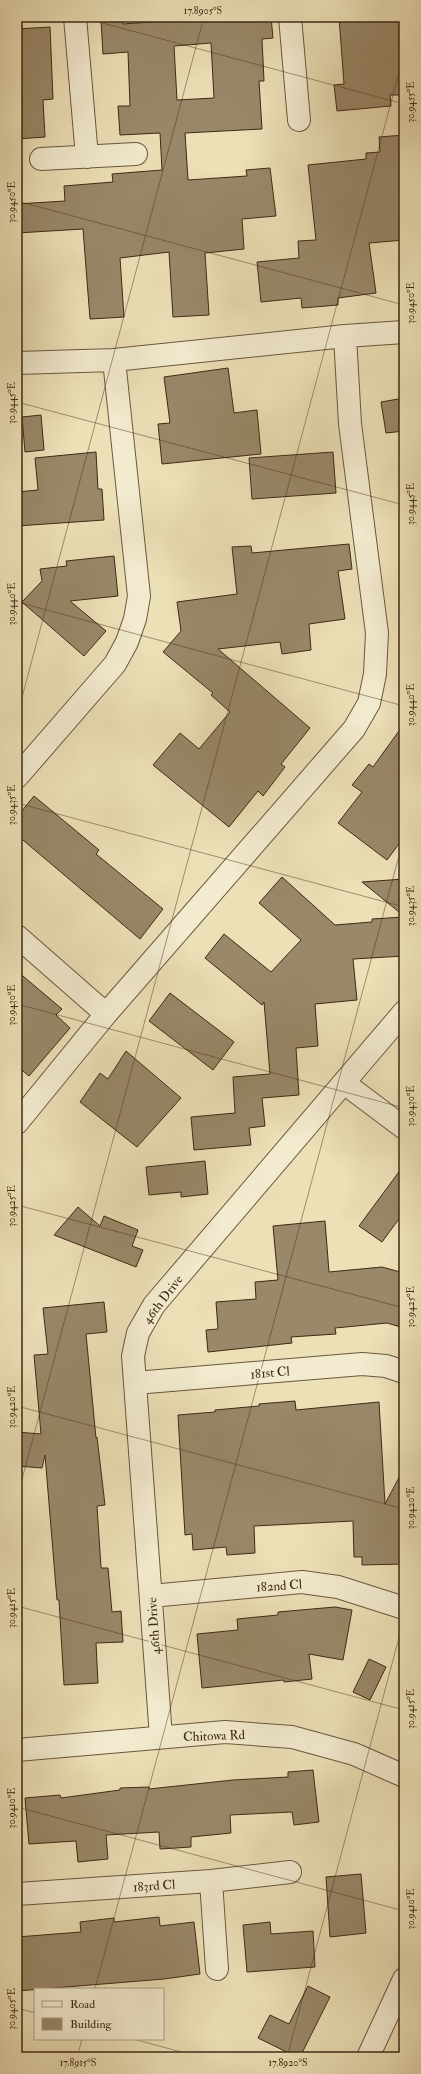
<svg xmlns="http://www.w3.org/2000/svg" width="421" height="2074" font-family="'IM FELL Double Pica',serif">
<style>
.building{fill:#998869;stroke:#3f2914;fill-rule:evenodd}
.lines{fill:none;stroke-linecap:round;stroke-linejoin:round}
.minor-casing{stroke:#6a573d;stroke-width:24}
.tertiary-casing{stroke:#6a573d;stroke-width:24}
.minor{stroke:#f3ebd0;stroke-width:22}
.tertiary{stroke:#f3ebd0;stroke-width:22}
.ticks{fill:none;stroke:#3f2914;stroke-width:1;stroke-opacity:0.45}
.labels{text-anchor:middle;stroke-width:4;stroke-linejoin:round;paint-order:stroke}
.street-label{font-size:13px;fill:#3f2914;stroke:#f3ebd0}
.neatline{fill:none;stroke:#3f2914;stroke-width:1.5}
.ticks-label{font-size:10px;text-anchor:middle;fill:#3f2914}
</style>
<rect width="100%" height="100%" fill="#ece0b7"/>
<filter id="stains"><feTurbulence type="fractalNoise" baseFrequency=".005" numOctaves="4"/><feColorMatrix values="0 0 0 0 .2 0 0 0 0 .09 0 0 0 0 .02 0 0 0 .5 -.17"/></filter>
<radialGradient id="worn" r=".72"><stop offset=".6" stop-color="#630" stop-opacity="0"/><stop offset="1" stop-color="#630" stop-opacity=".3"/></radialGradient>
<path class="building" d="M193,17H271L273,38L262,39L264,81H259L262,129L185,133L188,180L247,176L246,170L270,168L276,216L242,219L244,249L205,253L209,315L173,317L169,252L120,258L124,317L90,319L83,229L17,233V204L65,201L64,186L113,182L112,174L162,170L160,133L120,135L118,106H130L128,52L103,54L101,20L123,18V24L193,19ZM211,43L214,98L177,100L174,46Z
M339,17H404V95H390L391,106L337,111L334,85L344,84Z
M50,27L53,99L43,100L45,137L17,139V29Z
M404,135V173L402,174L404,240L369,243L376,293L338,298V305L302,308L301,298L261,302L257,262L299,258L298,241L316,240L308,165L366,159V153L380,152L379,137Z
M228,368L234,413L257,410L261,454L162,464L158,424L170,423L164,377Z
M404,398V431L386,433L381,402Z
M41,415L44,450L25,452L22,417Z
M96,452L98,489H102L104,520L17,526V492L38,490L35,458Z
M333,452L336,493L252,499L249,458Z
M349,544L352,569L338,571L345,619L309,624L311,650L282,654L280,642L218,649L310,728L281,764L285,767L263,796L258,791L229,827L153,765L180,733L199,749L230,712L211,695L213,693L163,652L181,631L177,602L237,594L232,547L251,546L252,553Z
M114,556L118,596L70,601L106,631L84,656L22,602L42,581L40,569L67,566L66,561Z
M404,724V837L387,860L338,823L362,792L352,785L369,764L373,767Z
M34,796L99,850L96,854L163,909L140,939L17,835V817Z
M282,877L335,925L372,922V919L404,917V956L353,959L357,1000L315,1004L318,1046L296,1048L299,1095L262,1098L265,1126L249,1128L251,1145L194,1150L191,1117L235,1113L233,1077L270,1074L264,1002L262,1005L205,958L224,934L271,972L301,940L259,903Z
M404,879V916L362,882Z
M17,971L62,1009L56,1015L70,1028L29,1076L17,1066Z
M170,993L234,1042L213,1070L149,1021Z
M126,1051L181,1098L137,1147L80,1102L100,1073L108,1079Z
M205,1161L208,1194L181,1197V1192L149,1195L146,1167Z
M404,1165V1212L382,1242L359,1226Z
M78,1207L100,1226L104,1216L138,1230L132,1246L143,1250L136,1267L54,1235Z
M325,1221L329,1272L382,1267L404,1273V1328L387,1323L335,1328L336,1334L291,1337L292,1343L208,1352L206,1330L218,1329L216,1302L256,1299L255,1282L278,1280L273,1226Z
M104,1302L107,1332L86,1334L96,1438L97,1437L105,1505L97,1506L101,1568H108L112,1612L121,1611L123,1642L96,1643L98,1683L64,1685L59,1600H57L45,1455L42,1468L17,1466V1432L41,1434L34,1355L48,1354L43,1308Z
M295,1401L296,1410L379,1402L385,1504L404,1468V1564L362,1565V1557H354L353,1521L254,1526L255,1553L227,1555L226,1547L193,1550L192,1534L185,1535L178,1415L215,1412V1410L259,1406V1404Z
M335,1607L352,1610L343,1660L309,1654L312,1679L284,1682V1680L202,1688L197,1634L238,1630L237,1619L278,1615V1612Z
M369,1659L386,1667L370,1700L353,1692Z
M313,1770L319,1822L294,1825L292,1812L230,1815L231,1833L191,1837V1847L160,1849L159,1832L106,1835L108,1859L78,1862L76,1841L29,1844L25,1798L60,1795L61,1798L120,1790V1788L149,1787V1789L233,1780L288,1777V1772Z
M361,1874L366,1933L330,1937L326,1877Z
M159,1917L160,1926L194,1922L200,1974L164,1979L17,1991V1937L81,1932L80,1922L114,1918V1922Z
M270,1922L271,1934L313,1931L315,1967L247,1972L243,1925Z
M308,1986L330,1997L300,2057H297L258,2038L270,2015L289,2024Z"/>
<g class="lines">
<g class="minor-casing">
<path id="minor" d="M75,17L87,157
M290,17L299,120
M41,159L136,154
M17,363L114,360L345,336L404,332
M17,777L115,664L127,642L135,619L139,596L114,360
M17,936L106,1014
M344,1083L404,1128
M17,1123L106,1014L354,729L369,703L375,674L377,633L350,424L345,336
M135,1383L362,1364L386,1366L404,1372
M151,1596L302,1582L338,1587L404,1608
M161,1737L133,1356L138,1333L154,1305L404,1012
M211,1881L217,1969
M17,1894L211,1881L290,1872"/>
</g>
<g class="tertiary-casing">
<path id="tertiary" d="M17,1750L225,1732L292,1737L354,1754L404,1776
M368,2057L404,1979"/>
</g>
<use href="#minor" class="minor"/>
<use href="#tertiary" class="tertiary"/>
</g>
<path class="ticks" d="M80,17L404,104M17,201L404,305M17,402L404,505M17,602L404,706M17,716L204,17M17,803L404,907M17,1004L404,1108M17,1205L404,1308M17,1406L404,1509M17,1498L404,54M17,1606L404,1710M17,1807L404,1911M95,1989L404,837M17,2008L35,2013M133,2039L200,2057M77,2057L82,2039M287,2057L404,1619"/>
<g class="labels">
<g class="street-label">
<text transform="translate(162 1299) rotate(-53)" y="5">46th Drive</text>
<text transform="translate(270 1372) rotate(-5)" y="5">181st Cl</text>
<text transform="translate(279 1585) rotate(-4)" y="5">182nd Cl</text>
<text transform="translate(153 1626) rotate(-94)" y="5">46th Drive</text>
<text transform="translate(214 1735) rotate(-2)" y="5">Chitowa Rd</text>
<text transform="translate(154 1885) rotate(-4)" y="5">183rd Cl</text>
</g>
</g>
<rect width="421" height="2074" fill="none" stroke="#ece0b7" stroke-width="44"/>
<rect x="34" y="1988" width="130" height="52" fill="#f3ebd0" stroke="#ab9d85"/>
<rect x="42" y="2001" width="20" height="6" fill="#f3ebd0" stroke="#ab9d85"/>
<text x="70" y="2008" font-size="12" fill="#3f2914">Road</text>
<rect x="42" y="2018" width="20" height="12" fill="#998869" stroke="#ab9d85"/>
<text x="70" y="2028" font-size="12" fill="#3f2914">Building</text>
<rect x="22" y="22" width="377" height="2030" class="neatline"/>
<g class="ticks-label">
<text x="203" y="14">17.8905°S</text>
<text transform="translate(410 102) rotate(-90)" y="4">30.9455°E</text>
<text transform="translate(11 202) rotate(-90)" y="4">30.9450°E</text>
<text transform="translate(410 303) rotate(-90)" y="4">30.9450°E</text>
<text transform="translate(11 403) rotate(-90)" y="4">30.9445°E</text>
<text transform="translate(410 504) rotate(-90)" y="4">30.9445°E</text>
<text transform="translate(11 604) rotate(-90)" y="4">30.9440°E</text>
<text transform="translate(410 705) rotate(-90)" y="4">30.9440°E</text>
<text transform="translate(11 805) rotate(-90)" y="4">30.9435°E</text>
<text transform="translate(410 906) rotate(-90)" y="4">30.9435°E</text>
<text transform="translate(11 1005) rotate(-90)" y="4">30.9430°E</text>
<text transform="translate(410 1106) rotate(-90)" y="4">30.9430°E</text>
<text transform="translate(11 1206) rotate(-90)" y="4">30.9425°E</text>
<text transform="translate(410 1307) rotate(-90)" y="4">30.9425°E</text>
<text transform="translate(11 1407) rotate(-90)" y="4">30.9420°E</text>
<text transform="translate(410 1508) rotate(-90)" y="4">30.9420°E</text>
<text transform="translate(11 1608) rotate(-90)" y="4">30.9415°E</text>
<text transform="translate(410 1709) rotate(-90)" y="4">30.9415°E</text>
<text transform="translate(11 1808) rotate(-90)" y="4">30.9410°E</text>
<text transform="translate(410 1909) rotate(-90)" y="4">30.9410°E</text>
<text transform="translate(11 2009) rotate(-90)" y="4">30.9405°E</text>
<text x="78" y="2066">17.8915°S</text>
<text x="288" y="2066">17.8920°S</text>
</g>
<rect width="100%" height="100%" filter="url(#stains)"/>
<rect width="100%" height="100%" fill="url(#worn)"/>
</svg>
